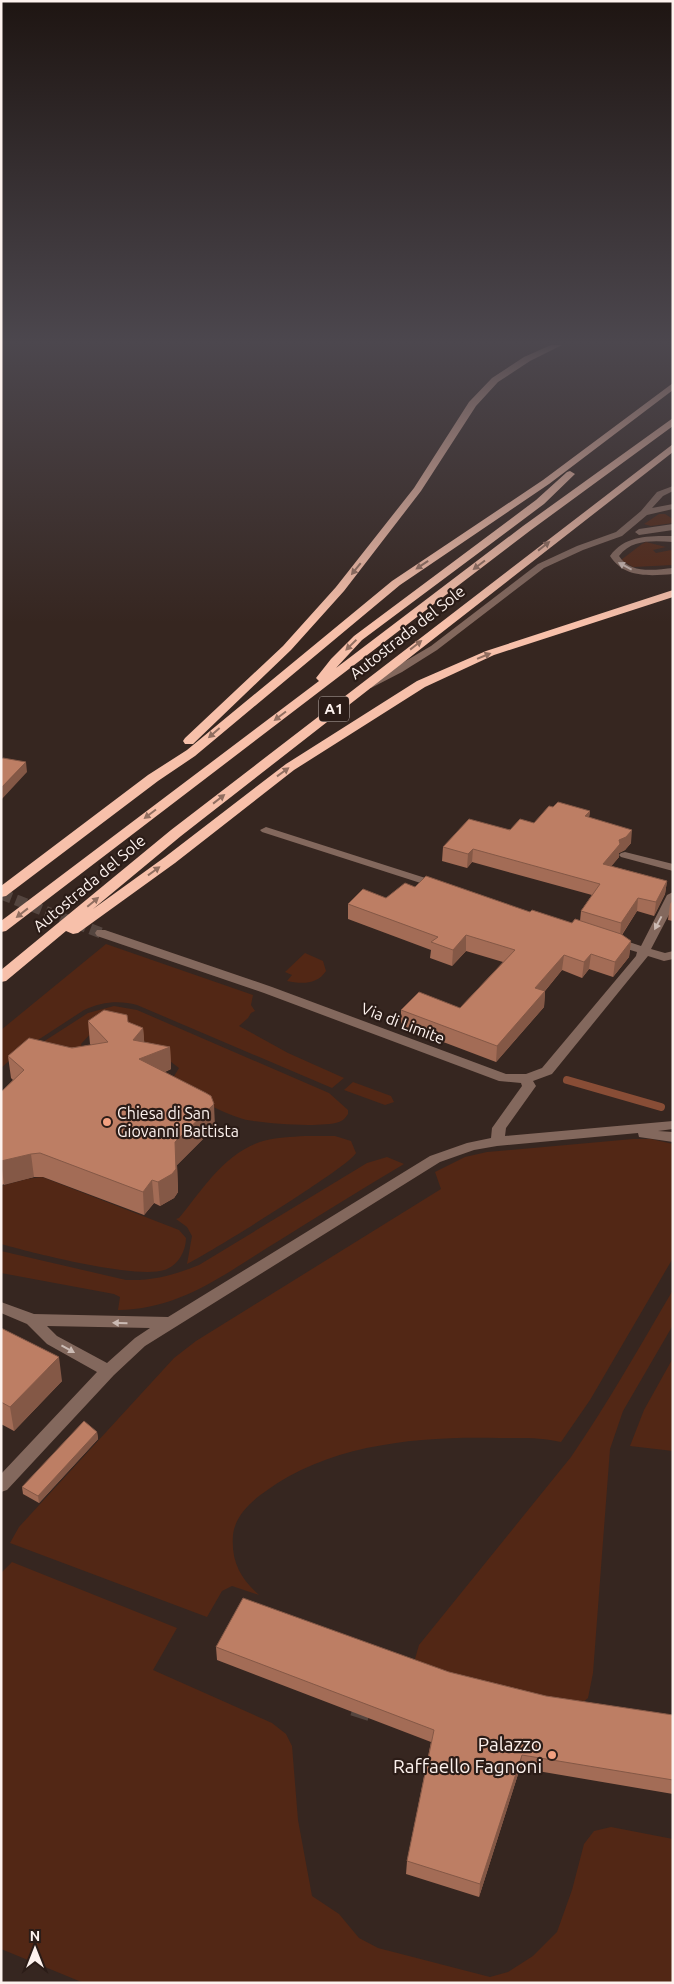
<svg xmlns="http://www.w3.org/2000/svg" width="674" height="1984" font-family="Ubuntu,sans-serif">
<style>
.green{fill:#522715}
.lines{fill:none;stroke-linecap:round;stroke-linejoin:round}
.stream{stroke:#884d36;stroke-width:8}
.minor-tunnel-far1{stroke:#54453f;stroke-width:11;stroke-dasharray:11 5;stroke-linecap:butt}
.minor-tunnel{stroke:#54453f;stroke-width:18;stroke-dasharray:18 9;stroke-linecap:butt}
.minor{fill:#83685d;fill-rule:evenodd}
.highway{fill:#f7c0aa;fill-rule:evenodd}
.wall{fill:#a36c56}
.shaded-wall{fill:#845846}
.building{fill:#bd7e64;stroke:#845846}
.oneway{fill:#916e60}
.oneway2{fill:#ccbbb4}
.poi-dot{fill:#f2a080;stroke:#2b1c17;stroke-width:2}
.labels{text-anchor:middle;stroke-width:4.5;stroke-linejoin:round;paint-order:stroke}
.shield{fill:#2b1c17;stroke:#beb2ae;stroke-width:1}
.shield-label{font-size:15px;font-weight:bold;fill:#fdf2ee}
.street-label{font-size:16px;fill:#fdf2ee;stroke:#2b1c17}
.poi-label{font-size:16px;fill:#fdf2ee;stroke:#2b1c17;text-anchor:start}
.near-poi-label{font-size:19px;fill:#fdf2ee;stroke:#2b1c17;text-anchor:end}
</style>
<rect width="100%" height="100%" fill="#362620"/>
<path class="green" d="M659,514H665L673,519V523L651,526L644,524Z
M646,542L666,547L653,550L656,553L671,550L673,551V565L633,567L621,560L642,544Z
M106,944L253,995L251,1005L255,1011L251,1013L248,1018L239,1026L288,1053L344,1078L332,1088L137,1005C119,1000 101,1002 84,1010L18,1053L1,1068V1030Z
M305,953L323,961L326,971C317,985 301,984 287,981L292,975L285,972Z
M114,1006L137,1010L329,1093L348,1110V1114C345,1118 344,1120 339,1122C321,1128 263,1124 243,1119C219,1112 196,1097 174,1086L173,1078L179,1068L136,1035L94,1030L81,1044L82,1047L29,1051L88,1013Z
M353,1082L391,1096L394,1102L385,1105L344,1090Z
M305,1136H335L351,1141L356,1153C349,1167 209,1253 187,1264L192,1236L187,1227L176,1219L179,1218C203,1189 225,1152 263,1141C277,1137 291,1137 305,1136Z
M633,1139H651L673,1144V1258L590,1400L561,1442C541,1437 520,1438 500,1438C422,1436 331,1443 266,1491C251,1501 235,1516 233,1535C231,1561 240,1578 259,1595L232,1586L222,1591L207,1617L10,1543L19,1527L174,1358L196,1341L441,1189L435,1172L465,1157L487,1152Z
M387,1157L404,1164C362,1189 321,1214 280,1240C227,1272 183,1309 118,1310L120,1297L114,1294L1,1273V1251L126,1280C153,1281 174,1275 199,1265L367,1163Z
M42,1177L179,1230L186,1238C186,1250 179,1264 167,1269C142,1281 33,1253 1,1244V1186L27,1179Z
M673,1290V1325L623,1411L610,1449L593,1673L588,1698L582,1703H572L432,1671L417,1664L415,1659L419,1645L571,1457C608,1403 640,1346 673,1290Z
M673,1358V1451L630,1446L644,1410Z
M12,1562L177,1628L153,1670L272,1723L286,1734L292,1746L298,1820L312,1896L339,1914L359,1938L378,1948L490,1977L508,1972L533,1956L557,1932L572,1890L584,1844L594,1831L611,1827L673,1839V1983H84L1,1949V1573Z"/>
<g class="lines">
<path class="stream" d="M567,1080L661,1107"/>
<path class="minor-tunnel-far1" d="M1,894L101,933"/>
<path class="minor-tunnel" d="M359,1718L365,1699"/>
<path class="minor" d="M673,486V491L663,496L652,508L673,504V509L647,515L622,536L583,550L544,568L437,650L402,672L371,688H365L363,686L431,646L538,564L577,546L616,532L641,511L657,492Z
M673,524V530L639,535L635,532L639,529Z
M673,536V542C653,541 632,539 619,556C630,574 654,570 673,568V574C649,576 624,578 610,556C625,535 649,536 673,536Z
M266,827L441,883L443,885L441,887H433L262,832L260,830Z
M625,852L673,864V871L621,857L619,855L621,853Z
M673,892V907L651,949L665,953L673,951V959L664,961L648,956L552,1074L533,1081L536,1086L506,1128L505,1136L673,1121V1129L658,1131L673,1132V1142L639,1137L638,1133L497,1146L474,1150L440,1162L145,1346L114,1375L7,1490L1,1492V1474L97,1372L47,1344L27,1324L1,1313V1302L34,1314L168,1317L430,1156L467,1143L491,1138L492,1128L522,1086L521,1083L499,1081L264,993L97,936L95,933L97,930H105L272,987L506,1074H526L542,1068L636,956L637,952L610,944L608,941L610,938L614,937L641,946L667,895ZM47,1326L150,1328L135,1338L107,1363L57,1336Z"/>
<path class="highway" d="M551,345H562L530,361L498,382L476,406L421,491L344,591L291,650L193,744H185L183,741L185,738L283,646L336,587L414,488L469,402L492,378L524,357Z
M673,383V390L549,484L400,585L195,756L158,781L6,896L1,897V886L148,775L187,750L392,581L543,480Z
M673,418V426L531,530L6,931L1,932V921L319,681L316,678L331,659L354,636L536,500L567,472L570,471L575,474L544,504L362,640L336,668L523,526Z
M673,444V452L181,836L93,909L165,857L286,764L417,681L486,651L673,590V597L494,655L425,687L294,770L175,863L78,933L73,934L66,931L6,981L1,982V970L171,830Z"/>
</g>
<path class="wall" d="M553,807L590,811L589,817L631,843L625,850L619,853V857L611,866L667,881L665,894L654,916L637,911L622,935L631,941L629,957L613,977L589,969L582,978L562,970L545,991L544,1007L496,1062L401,1026V1010L460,1008L503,962L466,951L452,966L430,958L431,950L348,919V904L386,898L415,887L530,912L572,923L580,921L581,911L592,895L472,862L467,868L442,861L443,847L534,823Z
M673,900V921L668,920L670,904Z
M88,1021L128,1022L143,1028L144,1042L170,1047L171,1069L165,1072L215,1127L177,1165L178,1192L174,1198L160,1206L154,1203L144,1215L43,1177H34L1,1185V1092L13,1080L11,1078L8,1056L91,1045L90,1044Z
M1,1328L62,1381L14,1431L1,1424Z
M97,1432L98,1439L39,1503L23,1494L22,1487Z
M216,1647L449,1672L546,1696L673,1715V1794L520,1768L479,1897L406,1874L407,1861L431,1742L217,1660Z"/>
<path class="shaded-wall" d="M26,762L27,772L1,800V788Z
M590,811L588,824L585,816Z
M632,830L631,843L625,850L619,853V857L602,878L603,864L619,840Z
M473,849L472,862L467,868L468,854Z
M667,881L665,894L654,916L656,902Z
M638,898L637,911L620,937L621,923Z
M466,935V951L452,966L453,950Z
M631,941L629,957L613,977L615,962Z
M591,954L589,969L582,978L584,962Z
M564,955L562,970L538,999L545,991L544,1007L496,1062L497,1046L535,988Z
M143,1028L145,1050L133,1040Z
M170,1047L171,1069L140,1082L139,1059Z
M214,1104L215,1127L177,1165L178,1192L174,1198L160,1206L158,1182L175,1142Z
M31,1154L34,1177L4,1185L1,1161Z
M152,1180L154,1203L144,1215L143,1192Z
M59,1357L62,1381L14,1431L10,1407Z
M97,1432L98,1439L39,1503L38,1496Z
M522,1755L520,1768L479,1897L480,1884Z"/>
<path class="building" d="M3,758L26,762L1,788V760Z
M558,802L590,811L585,816L632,830L626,837L619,840L620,844L603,864L667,881L656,902L638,898L621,923L581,911L600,884L473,849L468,854L443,847L469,819L510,830L520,819L534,823L549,806L553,807Z
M426,876L530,912L532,910L572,923L575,919L621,934L631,941L615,962L591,954L584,962L564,955L535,988L545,991L497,1046L401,1010L419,992L460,1008L515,950L466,935L453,950L431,942L438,937L348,904L363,889L386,898L405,883L415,887Z
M104,1010L127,1015L128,1022L143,1028L133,1040L170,1047L139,1059L206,1093L211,1096L214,1104L175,1142L176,1169L172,1174L158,1182L152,1180L143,1192L40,1153L31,1154L1,1161V1092L24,1070L8,1056L29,1038L72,1048L108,1042L88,1021Z
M1,1328L59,1357L10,1407L1,1402Z
M84,1421L97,1432L38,1496L22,1487Z
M243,1598L449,1672L546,1696L673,1715V1780L522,1755L480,1884L407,1861L434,1730L216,1647Z"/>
<defs><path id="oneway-solid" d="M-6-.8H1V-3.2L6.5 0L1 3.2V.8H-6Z" transform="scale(1.25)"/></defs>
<g class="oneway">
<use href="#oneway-solid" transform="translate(544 546) rotate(-38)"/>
<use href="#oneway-solid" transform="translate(422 565) rotate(146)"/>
<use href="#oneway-solid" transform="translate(479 565) rotate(143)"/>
<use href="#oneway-solid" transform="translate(356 569) rotate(129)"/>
<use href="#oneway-solid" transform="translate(351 645) rotate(136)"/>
<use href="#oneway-solid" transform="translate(416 645) rotate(-38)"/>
<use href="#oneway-solid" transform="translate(484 656) rotate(-22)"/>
<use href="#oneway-solid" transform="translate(280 716) rotate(143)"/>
<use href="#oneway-solid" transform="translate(214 733) rotate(139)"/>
<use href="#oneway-solid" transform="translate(283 772) rotate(-36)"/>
<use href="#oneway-solid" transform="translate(219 799) rotate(-38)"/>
<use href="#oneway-solid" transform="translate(150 814) rotate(143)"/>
<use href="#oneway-solid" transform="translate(154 871) rotate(-36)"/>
<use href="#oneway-solid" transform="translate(93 902) rotate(-40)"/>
<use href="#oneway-solid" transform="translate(22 913) rotate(142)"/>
</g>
<g class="oneway2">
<use href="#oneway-solid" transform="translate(625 566) rotate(-152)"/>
<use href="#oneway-solid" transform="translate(658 923) rotate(118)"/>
<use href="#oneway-solid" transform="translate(120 1323) rotate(-179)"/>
<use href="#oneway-solid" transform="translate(68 1349) rotate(29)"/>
</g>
<linearGradient id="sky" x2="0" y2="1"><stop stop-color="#1e1512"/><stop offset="0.55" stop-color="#4c474e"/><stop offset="1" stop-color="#4c474e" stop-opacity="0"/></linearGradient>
<rect width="674" height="623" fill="url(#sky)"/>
<g class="poi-dot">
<circle cx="107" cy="1122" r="5"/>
<circle cx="552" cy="1755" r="5"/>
</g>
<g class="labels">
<rect class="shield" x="319" y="696.5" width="30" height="25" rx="4"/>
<g class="shield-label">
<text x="334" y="714">A1</text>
</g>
<g class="street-label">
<text transform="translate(407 632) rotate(-38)" y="6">Autostrada del Sole</text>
<text transform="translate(89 883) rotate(-40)" y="6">Autostrada del Sole</text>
<text transform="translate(403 1023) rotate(21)" y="6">Via di Limite</text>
</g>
<g class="poi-label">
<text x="117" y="1119">Chiesa di San<tspan x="117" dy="18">Giovanni Battista</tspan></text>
</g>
<g class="near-poi-label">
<text x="542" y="1751">Palazzo<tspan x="542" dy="22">Raffaello Fagnoni</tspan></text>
</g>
</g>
<rect width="674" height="1984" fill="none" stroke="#fdf2ee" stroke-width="5"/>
<g transform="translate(35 1949)" stroke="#2b1c17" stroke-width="4" paint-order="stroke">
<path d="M0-4L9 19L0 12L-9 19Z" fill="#fdf2ee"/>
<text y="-8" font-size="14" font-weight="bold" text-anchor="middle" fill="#fdf2ee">N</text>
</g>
</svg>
